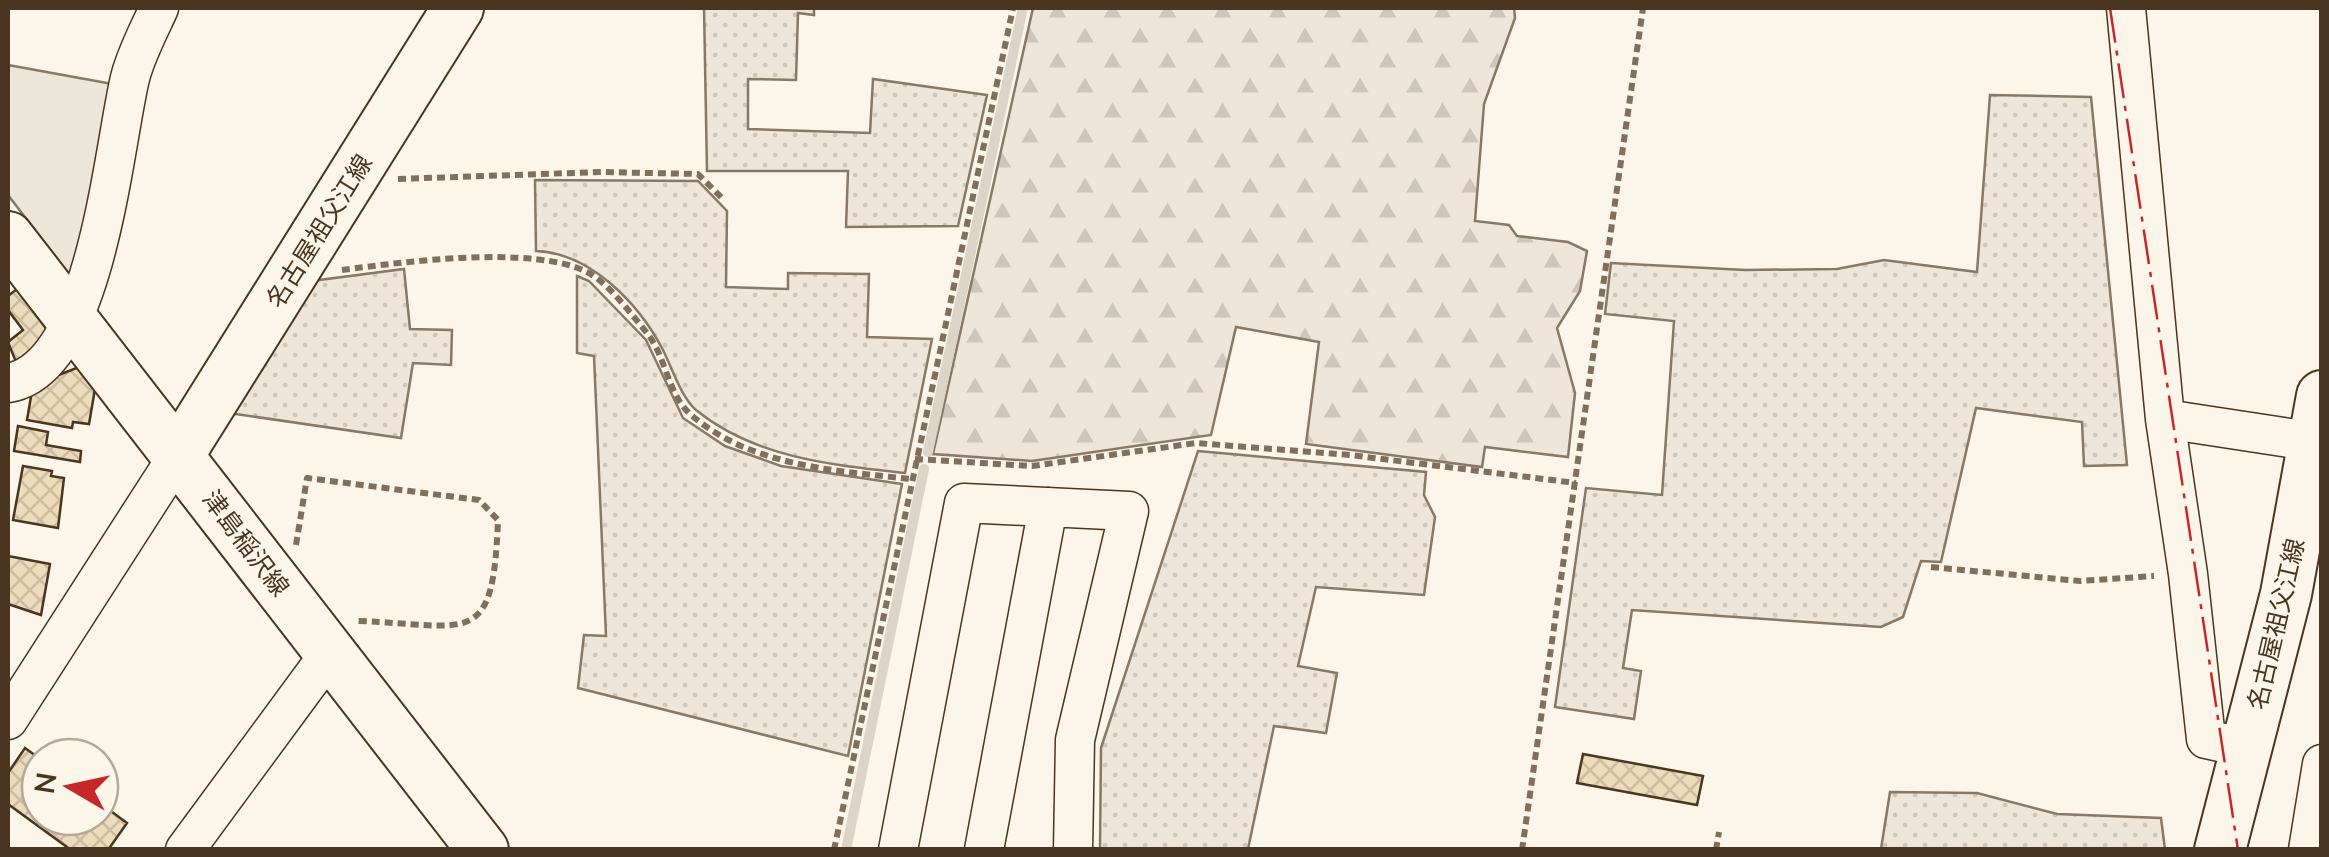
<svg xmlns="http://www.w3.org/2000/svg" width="2329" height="857" font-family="'Nunito Sans','Noto Sans JP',sans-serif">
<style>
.grass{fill:url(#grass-dots);stroke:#887966;stroke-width:2.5}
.forest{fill:url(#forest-firs);stroke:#887966;stroke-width:2.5}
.parking{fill:#ede7d9;stroke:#887966;stroke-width:2.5}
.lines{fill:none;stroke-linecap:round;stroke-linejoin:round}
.stream{stroke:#dcd4c6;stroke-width:10}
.building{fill:url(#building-cross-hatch);stroke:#4a3520;stroke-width:2.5}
.minor-casing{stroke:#4a3520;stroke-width:41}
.major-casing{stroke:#4a3520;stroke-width:54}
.path{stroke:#7f6f5c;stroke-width:6;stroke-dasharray:8 5;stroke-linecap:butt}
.minor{stroke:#fbf6e9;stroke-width:38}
.major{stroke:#fbf6e9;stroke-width:50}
.power{stroke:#c62828;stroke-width:2.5;stroke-dasharray:35 8 5 8;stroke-linecap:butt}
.labels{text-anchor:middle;stroke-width:8;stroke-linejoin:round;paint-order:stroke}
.street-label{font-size:25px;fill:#4a3520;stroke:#fbf6e9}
</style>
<defs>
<pattern id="grass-dots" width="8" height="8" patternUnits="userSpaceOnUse" patternTransform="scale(2.5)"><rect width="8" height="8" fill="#ede6d9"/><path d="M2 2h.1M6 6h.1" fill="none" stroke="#cdc6ba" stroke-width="1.8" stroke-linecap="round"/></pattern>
<pattern id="forest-firs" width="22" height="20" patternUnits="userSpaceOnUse" patternTransform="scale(2.5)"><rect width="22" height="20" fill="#ede6d9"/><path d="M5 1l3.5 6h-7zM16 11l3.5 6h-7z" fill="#cdc6ba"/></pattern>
<pattern id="building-cross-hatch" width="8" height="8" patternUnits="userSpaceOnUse" patternTransform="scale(2.5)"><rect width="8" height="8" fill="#ecdcbc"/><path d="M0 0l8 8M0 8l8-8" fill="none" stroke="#ccbda1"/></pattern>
</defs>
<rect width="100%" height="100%" fill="#fbf6e9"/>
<path class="grass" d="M704,8H814V15L798,13L796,80L748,79V129L870,133L873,79L987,95L958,226L846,227L848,171H707Z
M1990,95L2091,97L2127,465L2084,466L2082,422L1976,408L1941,562L1921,561L1903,617L1881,627L1632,610L1623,668L1641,671L1634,719L1555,707L1586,488L1662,495L1674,321L1605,314L1611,263L1745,270L1837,269L1884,260L1977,272Z
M535,180L698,181L727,211L726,287L788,289V273L869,274L867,337L932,339L905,473C832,465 755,458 696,410C681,397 672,368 663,350C639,304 591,253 536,251Z
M404,269L410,329L452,330L451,365L413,363L401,438L229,413L312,281Z
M577,276L589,281L646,340L683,418L725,446L781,466L902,484L848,756L578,688L584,635L606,636L594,356L577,353Z
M1198,451L1426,472L1424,495L1435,517L1424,595L1316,587L1298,666L1337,673L1326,733L1274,726L1248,849H1100L1101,748Z
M1890,792L1977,793L2057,814L2161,818L2165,849H1881Z"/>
<path class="forest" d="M1033,8H1514L1515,18L1484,104L1475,221L1509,225L1517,236L1568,242L1587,251L1580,291L1557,328L1575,393L1568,457L1485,447L1482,467L1306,444L1319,342L1236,327L1211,435L1032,461L933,454Z"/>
<path class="parking" d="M8,65L118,85L82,263L68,273L8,195Z"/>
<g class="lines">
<path class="stream" d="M928,452L1023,8
M846,850L924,469"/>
</g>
<path class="building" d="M17,289L51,335L16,362L8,342L23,330L8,310V296Z
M79,367L95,389L89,424L73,422L72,428L27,420L33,385Z
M18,426L48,432L46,445L81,451L80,462L14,451Z
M23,466L52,471L51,476L64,478L58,528L13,520Z
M8,556L50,564L41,615L8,604Z
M25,748L40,759V817H100V803L127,823L108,850H71L8,804V773Z
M1583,754L1703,776L1697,805L1577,783Z"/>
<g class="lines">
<g class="minor-casing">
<path id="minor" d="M2126,8L2165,419L2188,574L2206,739L2247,748
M8,383C96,369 113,149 130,78C136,54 149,30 159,8
M2165,419L2322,443
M8,720L179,454
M185,850L330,653
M898,850L964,503L1129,511L1075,740L1073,850
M984,850L1048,507
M2308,850L2322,764"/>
</g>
<g class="major-casing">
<path id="major" d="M8,237L483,850
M179,454L458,8
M2220,850L2286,594L2322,396"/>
</g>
<path class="path" d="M398,179L601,172L698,174L722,198
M342,270C403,262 535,244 589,273C609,284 632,315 647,333C665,355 668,393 689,413C748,466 836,471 911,479
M915,459L1032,466L1196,443L1350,455L1576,483
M296,545L307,478L479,500L498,520C493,650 471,625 358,621
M1931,567L2080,581L2154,576
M834,850L1013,8
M1522,850L1643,8
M1716,850L1719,832"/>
<use href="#minor" class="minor"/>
<use href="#major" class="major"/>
<path class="power" d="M2110,8L2238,850"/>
</g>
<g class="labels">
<g class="street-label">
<text transform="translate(319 231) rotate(-58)" y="9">名古屋祖父江線</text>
<text transform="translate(246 543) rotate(53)" y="9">津島稲沢線</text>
<text transform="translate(2276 624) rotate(-77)" y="9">名古屋祖父江線</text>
</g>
</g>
<rect width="2329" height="857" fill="none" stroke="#4a3520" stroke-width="20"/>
<g transform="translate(70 787) rotate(279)"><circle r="48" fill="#fbf6e9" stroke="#b4a999" stroke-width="2.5"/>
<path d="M0-8L18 38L0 25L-18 38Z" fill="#c62828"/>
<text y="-15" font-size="28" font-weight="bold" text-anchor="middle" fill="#4a3520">N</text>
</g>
</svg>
